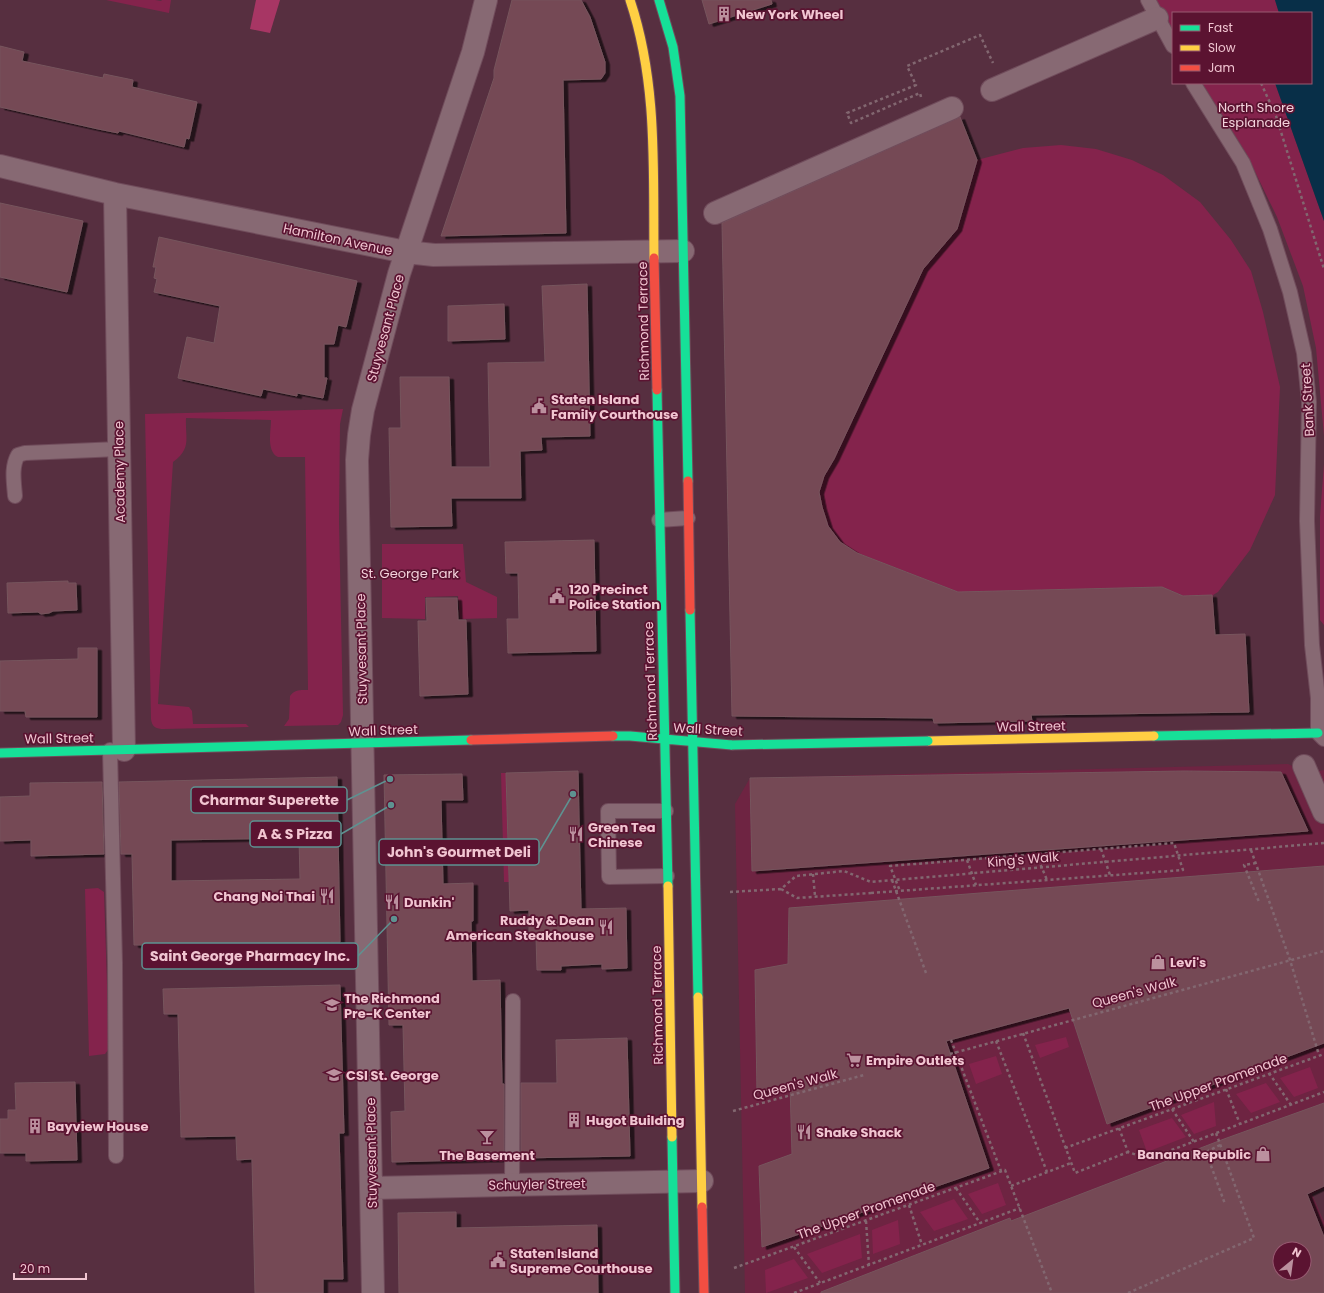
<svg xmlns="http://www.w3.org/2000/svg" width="1324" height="1293" font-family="Poppins,sans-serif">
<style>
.built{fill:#6e2442;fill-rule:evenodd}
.green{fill:#84234c}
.forest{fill:#a73664}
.water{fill:#082f48}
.building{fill:#754855;stroke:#76555d;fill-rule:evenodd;filter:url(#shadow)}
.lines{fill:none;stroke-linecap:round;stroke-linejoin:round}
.lane-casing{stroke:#704c5b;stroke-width:16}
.street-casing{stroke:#704c5b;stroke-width:24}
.fast-casing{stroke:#704c5b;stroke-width:11}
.slow-casing{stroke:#704c5b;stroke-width:11}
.jam-casing{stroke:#704c5b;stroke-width:11}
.path{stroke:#826770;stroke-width:2.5;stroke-dasharray:3 3;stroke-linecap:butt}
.lane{stroke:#876973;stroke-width:14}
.street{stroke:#876973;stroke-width:22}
.fast{stroke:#16e098;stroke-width:9}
.slow{stroke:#ffcf43;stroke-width:9}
.jam{stroke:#f24e42;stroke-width:9}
.fast-bridge-casing{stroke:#704c5b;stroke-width:11;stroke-linecap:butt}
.path-bridge{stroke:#826770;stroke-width:2.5;stroke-dasharray:3 3;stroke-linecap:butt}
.fast-bridge{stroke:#16e098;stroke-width:9}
.labels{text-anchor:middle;stroke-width:3.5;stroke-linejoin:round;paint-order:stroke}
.poi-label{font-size:13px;font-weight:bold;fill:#f1c5d1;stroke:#5b1331;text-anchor:start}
.park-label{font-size:13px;fill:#f3d2db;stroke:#5b1331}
.street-label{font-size:13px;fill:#f1c5d1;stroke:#5b1331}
.leader{fill:none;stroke:#5e9291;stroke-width:1.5}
.callout-dot{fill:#5e9291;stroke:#5b1331;stroke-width:1.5}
.callout{fill:#5b1331;stroke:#5e9291;stroke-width:1.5}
.callout-label{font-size:14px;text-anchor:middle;font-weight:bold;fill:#f1c5d1}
</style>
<defs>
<filter id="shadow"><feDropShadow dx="4.5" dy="2.5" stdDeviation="0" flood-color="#0009"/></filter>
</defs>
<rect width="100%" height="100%" fill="#572f40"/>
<path class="built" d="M1288,764L1299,769L1311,772L1324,770V1188L1312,1194L1324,1222V1293H745L735,804L750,778ZM1280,1249H1304V1273H1280Z"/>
<path class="green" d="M106,0H155L161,1L162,0H171L169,13Z
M1148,0H1275L1279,13H1173V39Z
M1202,83H1275L1324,221V436L1316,348L1303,286L1277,217L1246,153Z
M960,117L977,160L1023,148L1061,145L1096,149L1132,160L1163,175L1200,202L1231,240L1251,271L1263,312L1280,387L1275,495L1250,550L1218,592L1213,595L1215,635L1245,634L1249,712L1032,715V721L934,723L933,718L732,716L722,217Z
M343,409L340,424L339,521L343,715L341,722L338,725L284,726L289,719L290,696C295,689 301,690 308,690L305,457H278C266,451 271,431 271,420L186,418C185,438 192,448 173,462L158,704L189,707L192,711L193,724H246L249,727L164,729C156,729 152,727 151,719L145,414Z
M1324,464V625L1320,620V517Z
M382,544H463L466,582L497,597V618L460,619L458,596L425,597V619L382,618Z
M501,773H506L509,882H504Z
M98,888L104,892L109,1045L108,1050L105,1054L89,1056L85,889Z
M1066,1037L1069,1047L1040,1058L1035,1045Z
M996,1056L1002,1074L976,1084L969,1064Z
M1310,1067L1318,1088L1294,1097L1280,1078Z
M1266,1083L1280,1102L1251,1113L1236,1094Z
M1214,1102L1216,1126L1194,1134L1181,1115Z
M1172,1118L1186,1137L1147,1152L1139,1130Z
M998,1183L1006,1205L982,1214L968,1194Z
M954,1199L968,1219L934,1231L920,1212Z
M898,1220L900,1244L873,1254L872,1230Z
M860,1234L862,1258L822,1273L807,1254Z
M794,1259L808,1278L766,1293L765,1270Z"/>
<path class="forest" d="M256,0H280L270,33L250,29Z"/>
<path class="water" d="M1275,0H1324V221L1275,83H1311V13H1279Z"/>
<path class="building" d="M512,0H581L590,17L605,62V73L601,79L563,80L566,233L441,236L494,78V70Z
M702,0H771L772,4L709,24Z
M0,46L24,52L22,61L103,78L104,74L133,80L132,87L197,102L189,139L186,138L184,147L119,131L118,133L98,129L0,107Z
M960,117L977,160L957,229L923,269L834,459L824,476L819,492L822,507L828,526L840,542L857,553L958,592L1162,587L1183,596L1212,595L1215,635L1245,634L1249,712L1031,715L1032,721L934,723L933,718L732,716L722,223Z
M0,203L83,221L67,292L0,277Z
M159,237L357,281L346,327L338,325L334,344H324V378H327L323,398L297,393V396L263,389L261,396L178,378L187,337L214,343L220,306L154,292L157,279L154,278L156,267H153Z
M587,284L590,436L541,437L542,450L520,451L521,498H451L452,526L391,527L389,428H401L400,377H449L451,467H490L488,363L545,362L542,286Z
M504,304L505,339L448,341V306Z
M594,540L596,651L508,653L507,619H519L518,573H506L505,542Z
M68,581V583H76L77,610L53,611L49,613L41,614L38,612L8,613L7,583Z
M426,598H457L458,620H466L468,694L420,696L418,621H427Z
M78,648H97V717H26L25,711H0V661L78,659Z
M578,771L581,909L626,908L627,968L602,969V964L561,966V970H537L536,937H529V910L510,911L506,773Z
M1184,771L1281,772L1308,831L752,871L750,778Z
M462,774L463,800H441L443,884L473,883V921H471L472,981L500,980L502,1084H504V1159L392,1162L391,1112L405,1111L403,1025H389L384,775Z
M337,777L340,942L134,945L132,854H121L119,782ZM299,838L300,879L171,881V840Z
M102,782L104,854L31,856V840L0,841V797L30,796V783Z
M1324,866V1043L1107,1124L1069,1008L946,1041L989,1168L762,1247L759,1166L792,1154L790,1084L757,1093L755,970L788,964L789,908Z
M340,985L344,1133H339L343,1279H323V1293H255L252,1159L237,1160L236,1136L181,1137L178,1014H164L163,989Z
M627,1038L630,1156L521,1158V1083H557L556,1040Z
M75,1082L77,1160L26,1161V1153H0V1119H8V1110H16L15,1083Z
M1324,1103V1186L1307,1194L1324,1237V1293H821V1292L1010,1218L1011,1221L1224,1139ZM1280,1249H1304V1273H1280Z
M456,1212V1228L597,1225L598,1293H399L398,1213Z"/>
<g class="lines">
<g class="lane-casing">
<path id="lane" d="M1148,0L1173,46
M1193,83L1243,163L1270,229L1290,292L1304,353L1309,402L1307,521L1312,645L1318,698V733L1324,739
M15,496C14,482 11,467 18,455L25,453L119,449
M659,520L688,518
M110,750L115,963L116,1156
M666,811H608L609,877L667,876
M512,1185L513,1001"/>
</g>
<g class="street-casing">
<path id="street" d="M992,90L1157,18
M0,166L115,194L406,252L434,255L683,251
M115,194L124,750
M715,213L952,108
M1304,766L1324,812
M371,1188L702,1181
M373,1293L357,460L359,435L363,410L399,274L473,52L486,0"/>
</g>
<g class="fast-casing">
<path id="fast" d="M659,0L673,47L680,96L688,481
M657,390L668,886
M690,610L698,997
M613,736H630L732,745
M1154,736L1318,733
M0,753L471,740
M672,1137L675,1293"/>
</g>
<g class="slow-casing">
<path id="slow" d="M630,0C658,83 653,171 654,258
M928,741L1154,736
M668,886L672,1137
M698,997L702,1207"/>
</g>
<g class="jam-casing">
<path id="jam" d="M654,258L657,390
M688,481L690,610
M471,740L613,736
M702,1207L704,1293"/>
</g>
<path class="path" d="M1261,83L1276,116L1324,269
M921,97L920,93L851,123L847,113L916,85L907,66L980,35L993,63
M1251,850L1290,960L1319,1055
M1256,863L1244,865L1259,902
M813,874L815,896
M892,880L926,973
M781,889L797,898L871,893
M730,892L781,889L796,876L844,871L871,882L1324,843
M1023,1033L1075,1173L1128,1152
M951,1040L1001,1171
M996,1041L1047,1172
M950,1054L1324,951
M1269,1073L1291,1105
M1226,1089L1240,1124
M1172,1109L1194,1142
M733,1111L864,1075
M1119,1128L1128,1152L1148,1159L1324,1092
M1220,1145L1206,1152L1225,1204
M1065,1148L1324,1054
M1011,1186L1071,1163
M956,1188L980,1223
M909,1205L922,1245
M866,1221L869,1265
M794,1247L820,1283
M734,1268L1005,1170L1052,1293
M794,1293L1020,1208
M1128,1293L1254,1238L1216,1133"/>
<use href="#lane" class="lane"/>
<use href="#street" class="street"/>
<use href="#fast" class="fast"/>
<use href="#slow" class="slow"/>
<use href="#jam" class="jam"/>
<g class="fast-bridge-casing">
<path id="fast-bridge" d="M732,745L928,741"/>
</g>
<path class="path-bridge" d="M1101,849L1110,875
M1036,854L1047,880
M967,860L976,885
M871,893L1183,870L1174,843L890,866L900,891"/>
<use href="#fast-bridge" class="fast-bridge"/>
</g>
<defs>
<g id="building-bare" transform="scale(1.2)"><path d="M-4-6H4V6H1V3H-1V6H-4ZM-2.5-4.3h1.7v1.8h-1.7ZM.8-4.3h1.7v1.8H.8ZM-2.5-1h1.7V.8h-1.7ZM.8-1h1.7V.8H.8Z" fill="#bb909e" stroke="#5b1331" stroke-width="2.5" paint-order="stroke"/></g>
<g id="civic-bare" transform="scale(1.2)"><path d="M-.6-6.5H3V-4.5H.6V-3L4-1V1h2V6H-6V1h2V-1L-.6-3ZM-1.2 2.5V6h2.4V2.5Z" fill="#bb909e" stroke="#5b1331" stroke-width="2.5" paint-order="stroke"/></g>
<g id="restaurant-bare" transform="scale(1.2)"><path d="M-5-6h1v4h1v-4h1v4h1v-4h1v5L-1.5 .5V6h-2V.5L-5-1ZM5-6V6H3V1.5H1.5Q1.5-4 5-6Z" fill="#bb909e" stroke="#5b1331" stroke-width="2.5" paint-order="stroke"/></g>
<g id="shop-bare" transform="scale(1.2)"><path d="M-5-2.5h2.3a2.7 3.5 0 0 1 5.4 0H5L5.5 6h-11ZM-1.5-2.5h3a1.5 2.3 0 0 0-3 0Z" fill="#bb909e" stroke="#5b1331" stroke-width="2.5" paint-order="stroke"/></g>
<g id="school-bare" transform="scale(1.2)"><path d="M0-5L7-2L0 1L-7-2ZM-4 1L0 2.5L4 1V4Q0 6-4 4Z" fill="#bb909e" stroke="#5b1331" stroke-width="2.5" paint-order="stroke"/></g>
<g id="supermarket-bare" transform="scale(1.2)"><path d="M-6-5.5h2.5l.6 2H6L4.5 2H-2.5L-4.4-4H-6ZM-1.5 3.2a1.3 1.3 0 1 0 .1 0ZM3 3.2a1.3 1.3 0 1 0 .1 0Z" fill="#bb909e" stroke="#5b1331" stroke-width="2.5" paint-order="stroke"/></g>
<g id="university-bare" transform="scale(1.2)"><path d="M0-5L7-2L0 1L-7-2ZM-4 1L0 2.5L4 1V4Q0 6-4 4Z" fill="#bb909e" stroke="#5b1331" stroke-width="2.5" paint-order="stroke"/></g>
<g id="bar-bare" transform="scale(1.2)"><path d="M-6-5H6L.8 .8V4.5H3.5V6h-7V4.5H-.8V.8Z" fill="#bb909e" stroke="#5b1331" stroke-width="2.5" paint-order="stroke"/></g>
</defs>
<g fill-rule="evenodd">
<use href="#building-bare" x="724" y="14"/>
<use href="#civic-bare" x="539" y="406"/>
<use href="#civic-bare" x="557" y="596"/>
<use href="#restaurant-bare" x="576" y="834"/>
<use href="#restaurant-bare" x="327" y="896"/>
<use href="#restaurant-bare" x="392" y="902"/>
<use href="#restaurant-bare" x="606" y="927"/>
<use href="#shop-bare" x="1158" y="962"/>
<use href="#school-bare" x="332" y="1005"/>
<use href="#supermarket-bare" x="854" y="1060"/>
<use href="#university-bare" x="334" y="1075"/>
<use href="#building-bare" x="574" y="1120"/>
<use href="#building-bare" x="35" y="1126"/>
<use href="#restaurant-bare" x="804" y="1132"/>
<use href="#bar-bare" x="487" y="1137"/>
<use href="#shop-bare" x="1263" y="1154"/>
<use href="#civic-bare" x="498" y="1260"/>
</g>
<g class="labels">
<g class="poi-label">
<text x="736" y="19">New York Wheel</text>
<text x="551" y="404">Staten Island<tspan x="551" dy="15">Family Courthouse</tspan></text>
<text x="569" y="594">120 Precinct<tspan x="569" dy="15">Police Station</tspan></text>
<text x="588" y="832">Green Tea<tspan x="588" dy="15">Chinese</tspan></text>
<text x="315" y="901" text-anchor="end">Chang Noi Thai</text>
<text x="404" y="907">Dunkin'</text>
<text x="594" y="925" text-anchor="end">Ruddy &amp; Dean<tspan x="594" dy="15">American Steakhouse</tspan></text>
<text x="1170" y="967">Levi's</text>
<text x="344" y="1003">The Richmond<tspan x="344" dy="15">Pre-K Center</tspan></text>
<text x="866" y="1065">Empire Outlets</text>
<text x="346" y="1080">CSI St. George</text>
<text x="586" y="1125">Hugot Building</text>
<text x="47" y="1131">Bayview House</text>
<text x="816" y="1137">Shake Shack</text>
<text x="1251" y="1159" text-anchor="end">Banana Republic</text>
<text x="487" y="1160" text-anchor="middle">The Basement</text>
<text x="510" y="1258">Staten Island<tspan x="510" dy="15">Supreme Courthouse</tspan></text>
</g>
<g class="park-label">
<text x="1256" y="112">North Shore<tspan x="1256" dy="15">Esplanade</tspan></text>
<text x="410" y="578">St. George Park</text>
</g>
<g class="street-label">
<text transform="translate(338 239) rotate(12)" y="5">Hamilton Avenue</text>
<text transform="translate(643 321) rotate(-91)" y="5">Richmond Terrace</text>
<text transform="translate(385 328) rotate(-75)" y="5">Stuyvesant Place</text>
<text transform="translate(1307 400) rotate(-93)" y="5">Bank Street</text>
<text transform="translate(119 472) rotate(-91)" y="5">Academy Place</text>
<text transform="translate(361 649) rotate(-91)" y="5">Stuyvesant Place</text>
<text transform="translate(650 681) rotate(-92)" y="5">Richmond Terrace</text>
<text transform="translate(1031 726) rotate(-1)" y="5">Wall Street</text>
<text transform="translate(708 729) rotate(3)" y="5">Wall Street</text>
<text transform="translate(383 730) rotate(-2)" y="5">Wall Street</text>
<text transform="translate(59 738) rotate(-1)" y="5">Wall Street</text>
<text transform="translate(1023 859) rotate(-5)" y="5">King's Walk</text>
<text transform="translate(1134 992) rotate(-15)" y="5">Queen's Walk</text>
<text transform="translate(657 1005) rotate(-91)" y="5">Richmond Terrace</text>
<text transform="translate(1218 1082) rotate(-20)" y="5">The Upper Promenade</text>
<text transform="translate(795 1084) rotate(-15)" y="5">Queen's Walk</text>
<text transform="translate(371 1153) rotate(-91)" y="5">Stuyvesant Place</text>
<text transform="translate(537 1184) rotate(-1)" y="5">Schuyler Street</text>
<text transform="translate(866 1210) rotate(-20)" y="5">The Upper Promenade</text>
</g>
</g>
<path class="leader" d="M390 779L347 800M391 805L341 834M573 794L539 852M394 919L358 956"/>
<g class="callout-dot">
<circle cx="390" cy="779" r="4"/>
<circle cx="391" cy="805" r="4"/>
<circle cx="573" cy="794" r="4"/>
<circle cx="394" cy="919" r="4"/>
</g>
<g class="callout">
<rect x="191" y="787" width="156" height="26" rx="4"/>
<rect x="250" y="821" width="91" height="26" rx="4"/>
<rect x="379" y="839" width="160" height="26" rx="4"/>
<rect x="142" y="943" width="216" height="26" rx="4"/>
</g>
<g class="callout-label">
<text x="269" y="805">Charmar Superette</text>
<text x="295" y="839">A &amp; S Pizza</text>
<text x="459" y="857">John's Gourmet Deli</text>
<text x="250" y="961">Saint George Pharmacy Inc.</text>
</g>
<rect x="1172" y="12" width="140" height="72" fill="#5b1331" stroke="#975a71"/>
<rect x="1180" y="25" width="20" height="6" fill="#16e098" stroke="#975a71"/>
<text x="1208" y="32" font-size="12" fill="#f1c5d1">Fast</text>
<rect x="1180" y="45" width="20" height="6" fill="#ffcf43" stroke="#975a71"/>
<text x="1208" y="52" font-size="12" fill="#f1c5d1">Slow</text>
<rect x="1180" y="65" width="20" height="6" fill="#f24e42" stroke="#975a71"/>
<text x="1208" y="72" font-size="12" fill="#f1c5d1">Jam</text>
<g transform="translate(1292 1261) rotate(29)"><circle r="19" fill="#5b1331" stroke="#975a71"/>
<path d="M0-3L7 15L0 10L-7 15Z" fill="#bb909e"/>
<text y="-6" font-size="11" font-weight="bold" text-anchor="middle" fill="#f1c5d1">N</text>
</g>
<path d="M14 1273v6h72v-6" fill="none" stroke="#f1c5d1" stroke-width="2"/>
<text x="20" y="1273" font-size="12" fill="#f1c5d1" stroke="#5b1331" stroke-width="3" paint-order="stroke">20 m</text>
</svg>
